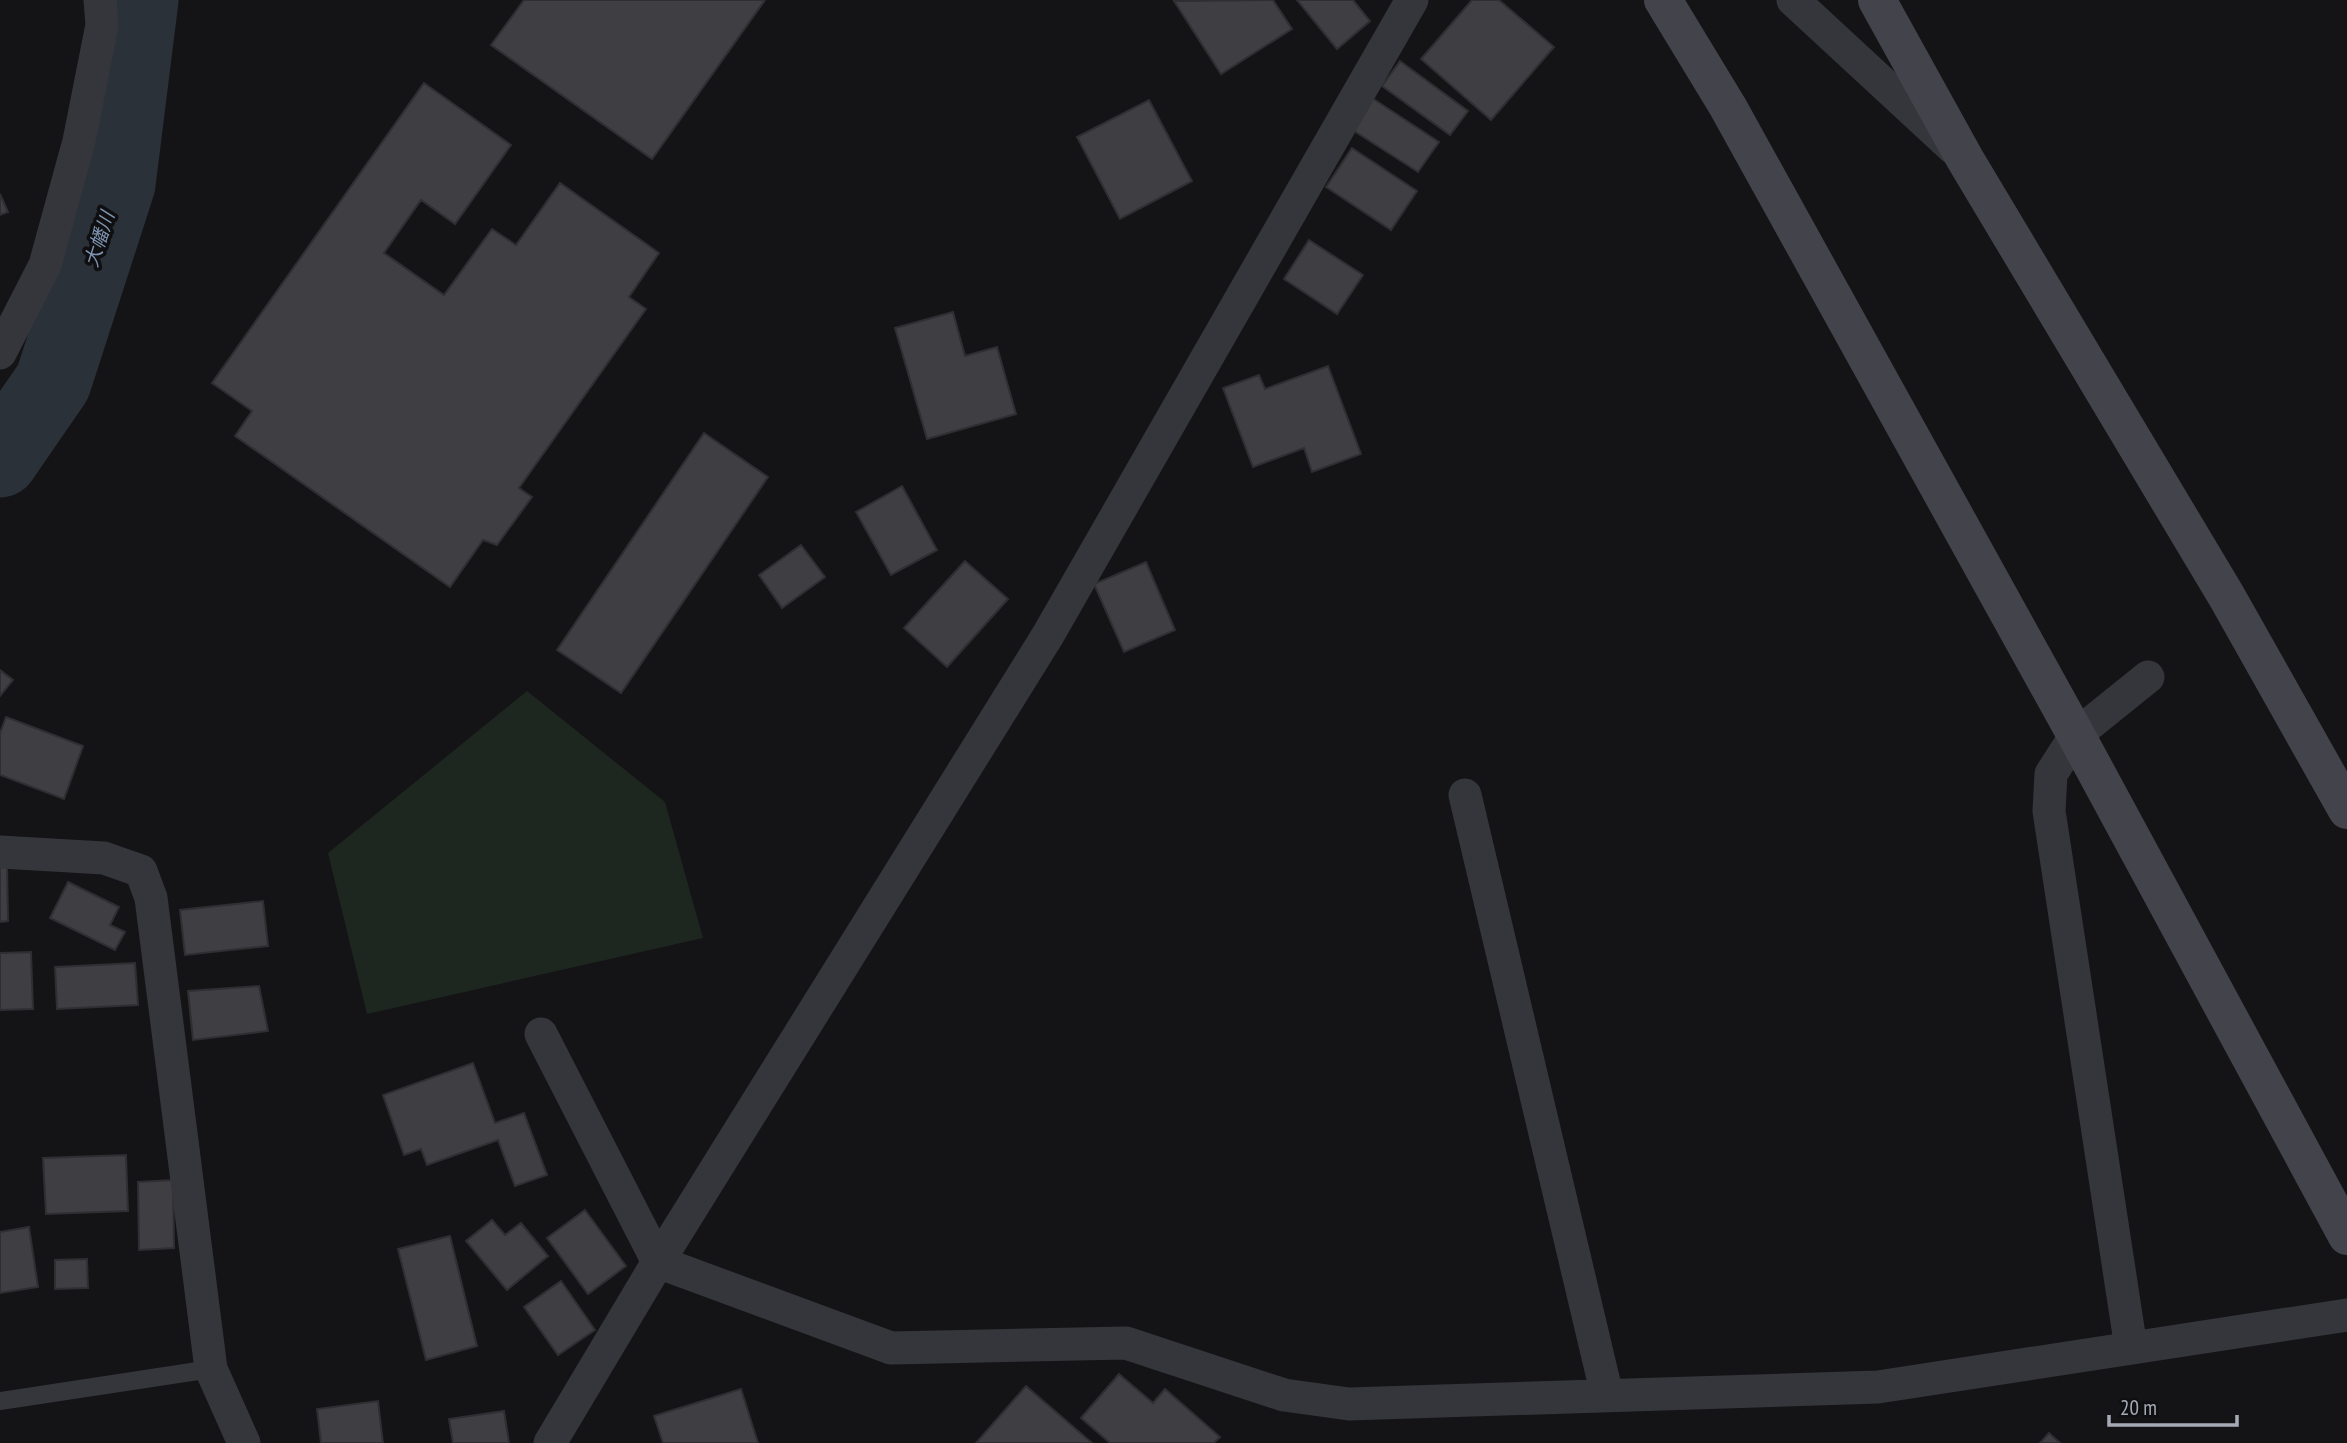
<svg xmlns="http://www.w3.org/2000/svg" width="2347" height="1443" font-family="'PT Sans Narrow','Noto Sans JP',sans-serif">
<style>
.green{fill:#1e2620}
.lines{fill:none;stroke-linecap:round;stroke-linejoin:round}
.river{stroke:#2b3139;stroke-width:77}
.building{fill:#3e3e43;stroke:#2f2e32;stroke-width:2}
.lane{stroke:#35363b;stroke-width:18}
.street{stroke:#35363b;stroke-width:33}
.secondary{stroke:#43444b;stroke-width:38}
.labels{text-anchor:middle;stroke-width:7;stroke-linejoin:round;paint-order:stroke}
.water-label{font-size:19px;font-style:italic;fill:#7e94b0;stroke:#0f0f11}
</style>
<rect width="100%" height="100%" fill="#141416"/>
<path class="green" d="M527,691L665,802L703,938L367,1014L328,853Z"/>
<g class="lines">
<path class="river" d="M0,459L53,382L117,184L140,0"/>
</g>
<path class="building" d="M524,0H765L652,159L491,45Z
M1273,0L1292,29L1221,74L1174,1Z
M1297,0H1353L1370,21L1337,49Z
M1472,0H1499L1554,47L1491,120L1421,59Z
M1400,61L1468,111L1450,135L1382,86Z
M424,83L511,145L455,224L421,200L384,253L444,295L492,229L516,245L560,183L659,253L629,297L646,309L519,488L532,497L497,545L483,540L450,587L235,436L252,411L212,383Z
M1372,98L1439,142L1418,172L1351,129Z
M1149,100L1192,181L1120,219L1077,137Z
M1352,148L1417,191L1391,230L1326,187Z
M0,194L8,212L0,215Z
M1309,240L1363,275L1337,314L1284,279Z
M953,312L965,356L997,347L1016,414L927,439L895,328Z
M1328,366L1361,454L1312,472L1304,448L1253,467L1223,388L1259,375L1265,389Z
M704,433L768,477L621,693L557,650Z
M902,486L937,550L891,575L856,512Z
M801,545L825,577L782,608L759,575Z
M965,561L1008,599L947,667L904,628Z
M1146,562L1175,630L1124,652L1094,584Z
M0,670L13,680L0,696Z
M6,717L83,746L64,799L0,775V733Z
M0,865H7L8,921L0,922Z
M68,882L119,907L110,925L125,932L115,950L50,918Z
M263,901L268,946L185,955L180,910Z
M31,952L33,1009L0,1010V953Z
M135,963L138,1005L57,1009L55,967Z
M259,986L268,1031L193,1040L188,991Z
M473,1063L495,1123L524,1113L547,1175L515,1186L498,1140L427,1165L421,1149L404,1155L383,1095Z
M126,1155L128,1211L46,1214L43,1158Z
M173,1180L174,1248L139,1250L138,1182Z
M585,1210L626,1266L588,1294L547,1238Z
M492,1220L505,1235L521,1223L548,1256L507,1290L466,1241Z
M29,1227L38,1287L0,1293V1232Z
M450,1236L477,1346L426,1360L398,1249Z
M87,1259L88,1288L55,1289V1260Z
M561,1281L595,1330L558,1355L524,1307Z
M1119,1374L1153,1403L1165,1389L1220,1437L1214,1443H1110L1081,1418Z
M1026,1386L1092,1443H976Z
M741,1389L758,1443H663L654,1416Z
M378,1401L383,1443H321L317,1409Z
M504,1411L509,1443H453L449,1419Z
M2049,1433L2060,1443H2040Z"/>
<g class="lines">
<path class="lane" d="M0,1401L211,1369"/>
<path class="street" d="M1793,0L1953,148
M0,353L45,265L79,141L102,25L100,0
M1465,795L1607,1395
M0,852L104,858L141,871L151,898L211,1369L244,1443
M541,1034L658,1262L891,1348L1126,1343L1284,1395L1349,1404L1878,1387L2347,1315
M2131,1348L2049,811L2051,774L2076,735L2148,677
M550,1443L658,1262L1048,635L1412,0"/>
<path class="secondary" d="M1663,0L1728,107L2076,735L2347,1236
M1877,0L1965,159L2227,597L2347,810"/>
</g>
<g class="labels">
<g class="water-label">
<text transform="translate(99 239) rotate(-72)" y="7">大幡川</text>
</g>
</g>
<path d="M2109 1415v10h128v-10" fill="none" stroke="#a6a9b6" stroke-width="3.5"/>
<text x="2120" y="1415" font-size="21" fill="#a6a9b6" stroke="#0f0f11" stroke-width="5" paint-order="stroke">20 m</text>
</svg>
